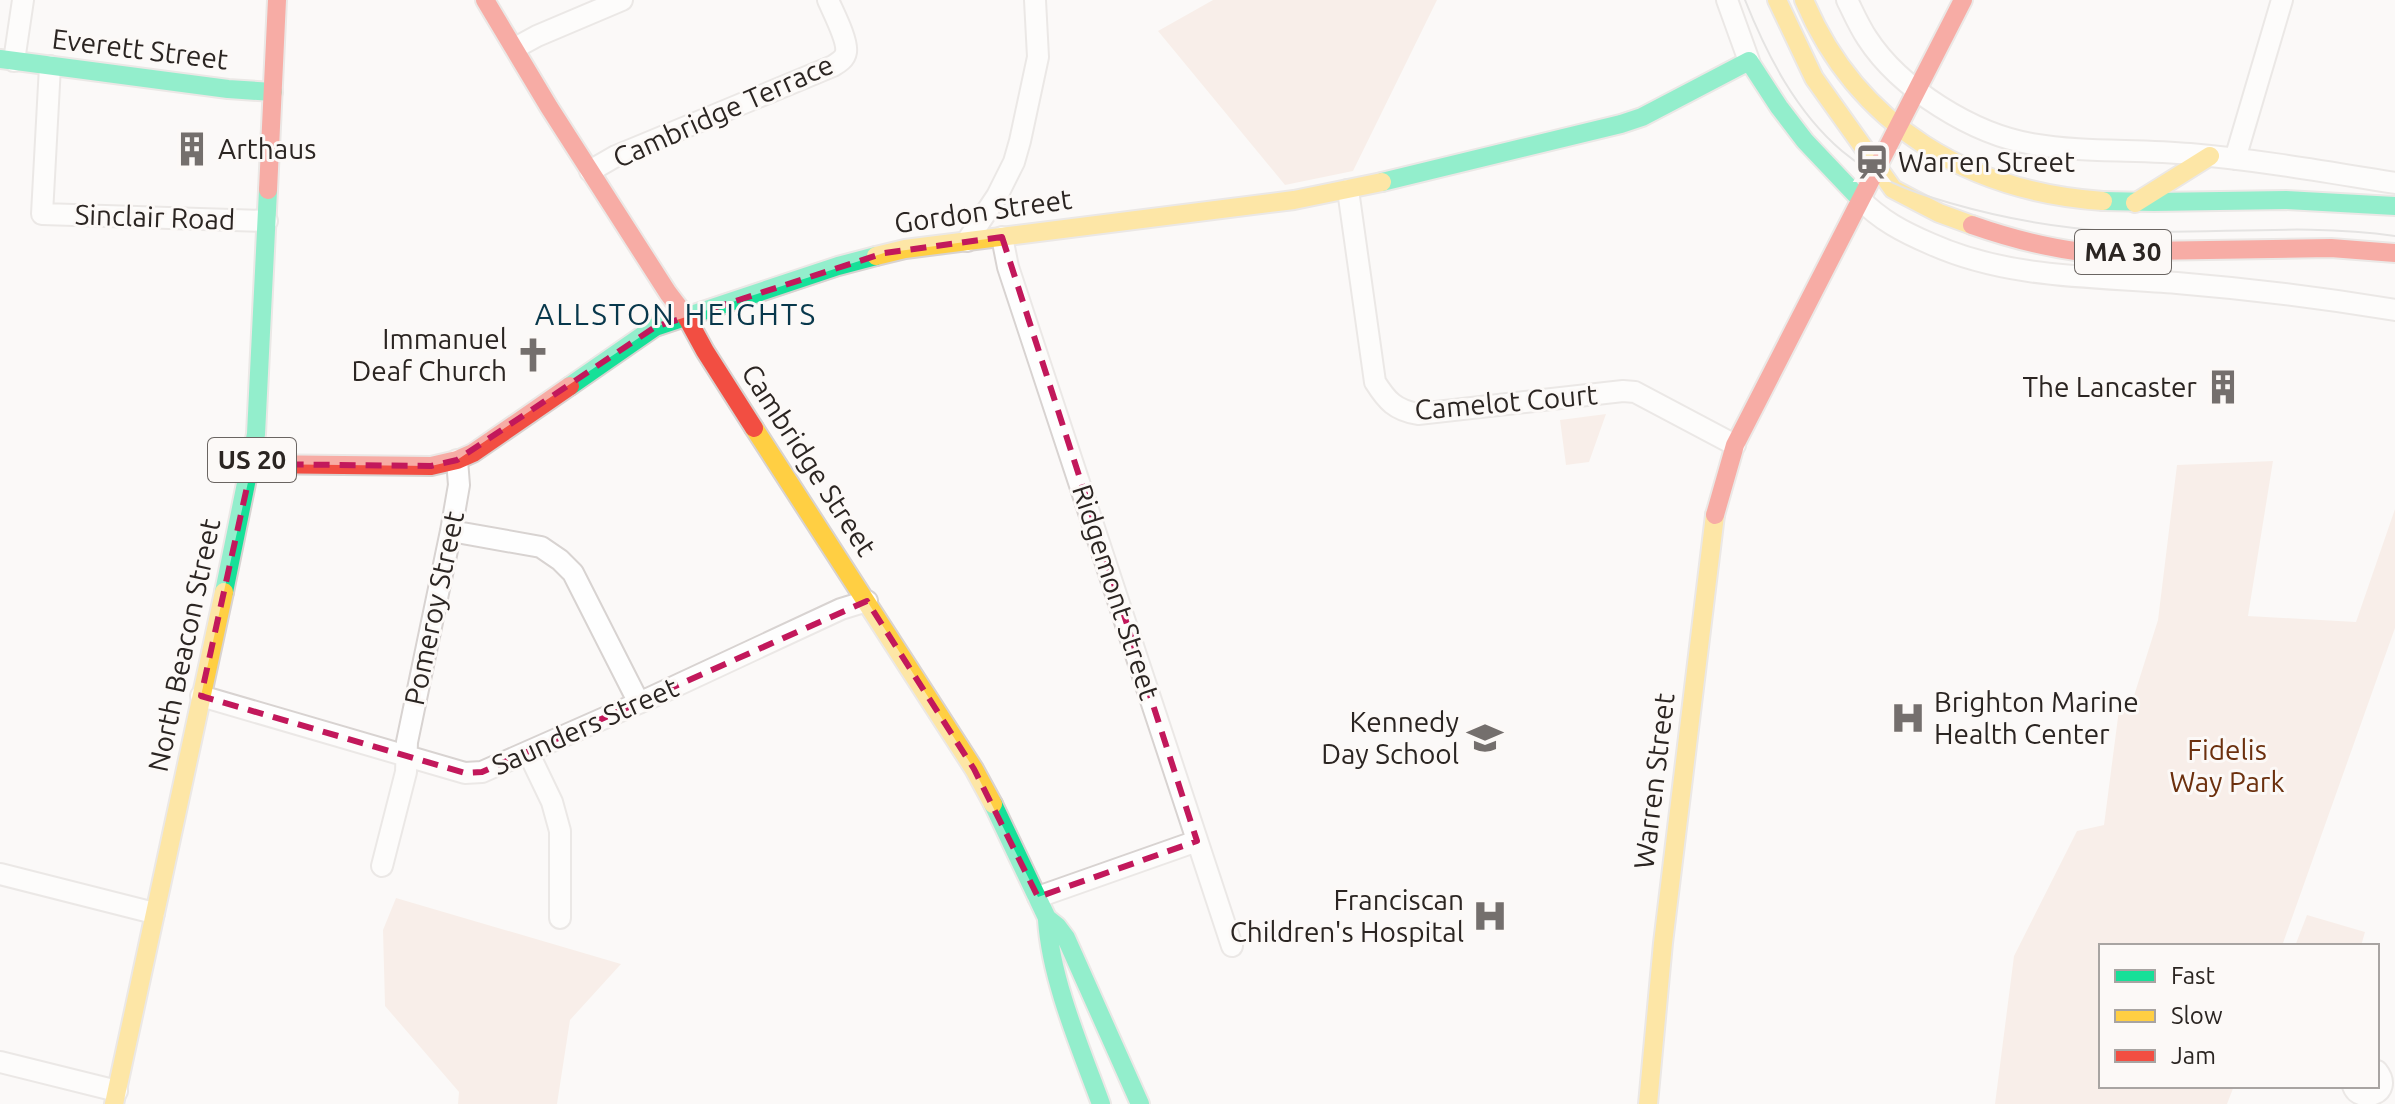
<svg xmlns="http://www.w3.org/2000/svg" width="2395" height="1104" font-family="Ubuntu,sans-serif">
<style>
.green{fill:#f3e1d8}
.lines{fill:none;stroke-linecap:round;stroke-linejoin:round}
.street-casing{stroke:#d8d3d1;stroke-width:24}
.fast-casing{stroke:#d8d3d1;stroke-width:22}
.slow-casing{stroke:#d8d3d1;stroke-width:22}
.jam-casing{stroke:#d8d3d1;stroke-width:22}
.street{stroke:#fefefe;stroke-width:20}
.fast{stroke:#16e098;stroke-width:18}
.slow{stroke:#ffcf43;stroke-width:18}
.jam{stroke:#f24e42;stroke-width:18}
.tram{stroke:#cbc9c9;stroke-width:2}
.marked{fill:none;stroke:#c2185b;stroke-width:6;stroke-dasharray:16 10;stroke-linejoin:round}
.labels{text-anchor:middle;stroke-width:6;stroke-linejoin:round;paint-order:stroke}
.shield{fill:#fcf9f7;stroke:#6a6562;stroke-width:2}
.shield-label{font-size:26px;font-weight:bold;fill:#2b2522}
.street-label{font-size:28px;fill:#2b2522;stroke:#fcf9f7}
.poi-label{font-size:28px;fill:#2b2522;stroke:#fcf9f7;text-anchor:end}
.park-label{font-size:28px;fill:#6c300e;stroke:#fcf9f7}
.neighbourhood-label{font-size:30px;letter-spacing:2px;fill:#08384c;stroke:#fcf9f7}
</style>
<rect width="100%" height="100%" fill="#fbf9f8"/>
<path class="green" d="M1213,0H1437L1353,171L1285,185L1158,31Z
M1606,414L1589,462L1566,465L1560,420Z
M2273,461L2248,616L2356,622L2395,509V628L2282,946H2101V1086H2234L2227,1104H1995L2014,956L2077,831L2104,825L2120,702H2132L2158,620L2177,465Z
M396,898L621,964L570,1020L557,1104H458L459,1092L385,1006L383,930Z
M2307,915L2365,932L2361,946H2295Z"/>
<g class="lines">
<g class="street-casing">
<path id="street" d="M1727,0L1749,61
M1847,0C1853,12 1859,26 1867,38C1900,89 1973,134 2032,144C2084,153 2137,149 2190,154C2259,160 2327,172 2395,183
M515,48L537,36L622,0
M14,61L23,0
M50,66L42,214L267,221
M2235,159L2282,0
M590,171L616,156L833,66C838,63 845,59 846,52C848,40 833,12 828,0
M1348,190L1375,382C1387,401 1395,410 1418,414L1623,391L1635,392L1735,445
M1859,198C1880,220 1903,232 1931,244C2009,279 2093,276 2177,283C2250,289 2323,298 2395,310
M1002,237L1008,267L1232,946
M967,241L997,196L1014,162L1020,141L1038,57L1035,0
M451,531L541,547L560,560L573,573L639,703
M201,696L465,773L482,772L650,698L841,609L867,601
M528,752L552,802L560,831V918
M382,866L406,772L407,742L451,531L459,485L457,460
M0,874L154,913
M1038,897L1197,841
M0,1062L117,1091
M2353,1086C2359,1104 2395,1094 2377,1071"/>
</g>
<g class="fast-casing">
<path id="fast" d="M0,59L228,89L273,92
M1382,182L1621,124L1642,117L1749,61L1779,107L1805,141L1859,198
M2103,201L2154,202L2286,200L2395,206
M570,386L655,327L838,266L876,256
M224,592L256,434L268,190
M993,804L1047,918L1057,926L1066,938L1140,1104
M1047,920C1051,980 1080,1047 1101,1104"/>
</g>
<g class="slow-casing">
<path id="slow" d="M1777,0L1814,78L1893,189L1939,213L1972,225
M1804,0C1857,126 1970,192 2103,201
M2135,203L2210,156
M876,256L905,249L1294,200L1382,182
M754,428L974,769L993,804
M114,1104L224,592
M1648,1104L1663,943L1715,515"/>
</g>
<g class="jam-casing">
<path id="jam" d="M485,0L549,107L668,293L687,318L705,351L754,428
M268,190L277,0
M1972,225C2009,238 2043,247 2082,252L2331,248L2395,253
M252,464L431,466L457,460L473,453L570,386
M1715,515L1735,445L1963,0"/>
</g>
<use href="#street" class="street"/>
<use href="#fast" class="fast"/>
<use href="#slow" class="slow"/>
<use href="#jam" class="jam"/>
<path class="tram" d="M1745,0C1767,55 1796,112 1842,151C1874,178 1911,192 1950,203C2002,218 2057,228 2111,231C2205,236 2301,222 2395,236"/>
</g>
<path d="M0 0H2395V1104H0ZM1002,237L1197,841L1038,897L974,769L867,601L482,772L465,773L201,696L252,464L431,466L457,460L655,327L884,253Z" fill="#fbf9f8" fill-opacity=".55" fill-rule="evenodd"/>
<path class="marked" d="M1002,237L1197,841L1038,897L974,769L867,601L482,772L465,773L201,696L252,464L431,466L457,460L655,327L884,253Z"/>
<defs>
<g id="building-bare" transform="scale(2.76)"><path d="M-4-6H4V6H1V3H-1V6H-4ZM-2.5-4.3h1.7v1.8h-1.7ZM.8-4.3h1.7v1.8H.8ZM-2.5-1h1.7V.8h-1.7ZM.8-1h1.7V.8H.8Z" fill="#746f6d" stroke="#fcf9f7" stroke-width="2.5" paint-order="stroke"/></g>
<g id="station-bare" transform="scale(2.76)"><path d="M-3-6H3Q5-6 5-4V2Q5 4 3 4L4.5 6H3L1.5 4h-3L-3 6H-4.5L-3 4Q-5 4-5 2V-4Q-5-6-3-6ZM-3.5-4v3h7v-3ZM-3.5 1v1.5H-2V1ZM2 1v1.5H3.5V1Z" fill="#746f6d" stroke="#fcf9f7" stroke-width="2.5" paint-order="stroke"/></g>
<g id="church-bare" transform="scale(2.76)"><path d="M-1.2-6h2.4v3.5h3.3v2.4h-3.3V6h-2.4V-.1h-3.3v-2.4h3.3Z" fill="#746f6d" stroke="#fcf9f7" stroke-width="2.5" paint-order="stroke"/></g>
<g id="hospital-bare" transform="scale(2.76)"><path d="M-5-5h3v3.5h4V-5h3V5h-3V1.5h-4V5h-3Z" fill="#746f6d" stroke="#fcf9f7" stroke-width="2.5" paint-order="stroke"/></g>
<g id="school-bare" transform="scale(2.76)"><path d="M0-5L7-2L0 1L-7-2ZM-4 1L0 2.5L4 1V4Q0 6-4 4Z" fill="#746f6d" stroke="#fcf9f7" stroke-width="2.5" paint-order="stroke"/></g>
</defs>
<g fill-rule="evenodd">
<use href="#building-bare" x="192" y="149"/>
<use href="#station-bare" x="1872" y="162"/>
<use href="#church-bare" x="533" y="355"/>
<use href="#building-bare" x="2223" y="387"/>
<use href="#hospital-bare" x="1908" y="718"/>
<use href="#school-bare" x="1485" y="738"/>
<use href="#hospital-bare" x="1490" y="916"/>
</g>
<g class="labels">
<g class="shield">
<rect x="2075" y="230" width="96" height="44" rx="6"/>
<rect x="208" y="438" width="88" height="44" rx="6"/>
</g>
<g class="shield-label">
<text x="2123" y="261">MA 30</text>
<text x="252" y="469">US 20</text>
</g>
<g class="street-label">
<text transform="translate(140 49) rotate(7)" y="10">Everett Street</text>
<text transform="translate(723 111) rotate(-24)" y="10">Cambridge Terrace</text>
<text transform="translate(983 211) rotate(-8)" y="10">Gordon Street</text>
<text transform="translate(155 217) rotate(2)" y="10">Sinclair Road</text>
<text transform="translate(1506 402) rotate(-5)" y="10">Camelot Court</text>
<text transform="translate(809 460) rotate(57)" y="10">Cambridge Street</text>
<text transform="translate(1116 592) rotate(72)" y="10">Ridgemont Street</text>
<text transform="translate(434 608) rotate(-78)" y="10">Pomeroy Street</text>
<text transform="translate(184 645) rotate(-78)" y="10">North Beacon Street</text>
<text transform="translate(585 726) rotate(-24)" y="10">Saunders Street</text>
<text transform="translate(1654 781) rotate(-83)" y="10">Warren Street</text>
</g>
<g class="poi-label">
<text x="218" y="159" text-anchor="start">Arthaus</text>
<text x="1898" y="172" text-anchor="start">Warren Street</text>
<text x="507" y="349">Immanuel<tspan x="507" dy="32">Deaf Church</tspan></text>
<text x="2197" y="397">The Lancaster</text>
<text x="1934" y="712" text-anchor="start">Brighton Marine<tspan x="1934" dy="32">Health Center</tspan></text>
<text x="1459" y="732">Kennedy<tspan x="1459" dy="32">Day School</tspan></text>
<text x="1464" y="910">Franciscan<tspan x="1464" dy="32">Children's Hospital</tspan></text>
</g>
<g class="park-label">
<text x="2227" y="760">Fidelis<tspan x="2227" dy="32">Way Park</tspan></text>
</g>
<g class="neighbourhood-label">
<text x="676" y="325">ALLSTON HEIGHTS</text>
</g>
</g>
<rect x="2099" y="944" width="280" height="144" fill="#fcf9f7" stroke="#a8a4a2" stroke-width="2"/>
<rect x="2115" y="970" width="40" height="12" fill="#16e098" stroke="#a8a4a2" stroke-width="2"/>
<text x="2171" y="984" font-size="24" fill="#2b2522">Fast</text>
<rect x="2115" y="1010" width="40" height="12" fill="#ffcf43" stroke="#a8a4a2" stroke-width="2"/>
<text x="2171" y="1024" font-size="24" fill="#2b2522">Slow</text>
<rect x="2115" y="1050" width="40" height="12" fill="#f24e42" stroke="#a8a4a2" stroke-width="2"/>
<text x="2171" y="1064" font-size="24" fill="#2b2522">Jam</text>
</svg>
